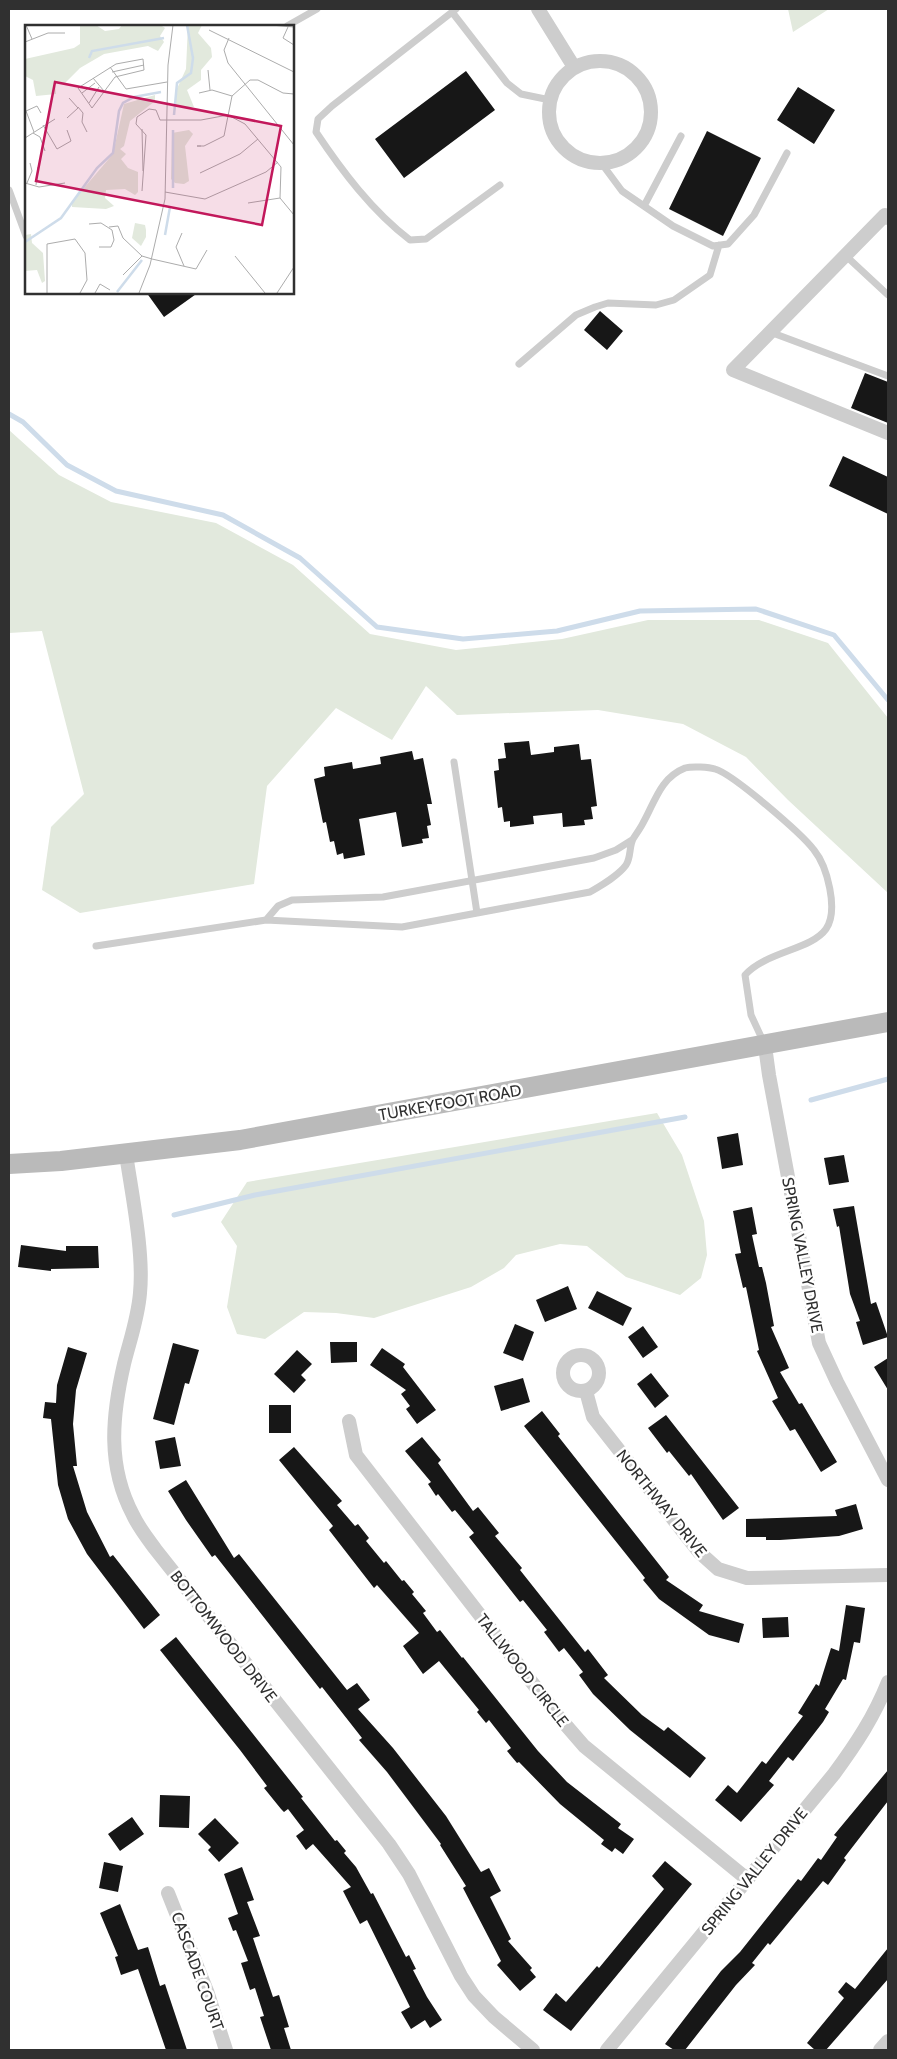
<svg xmlns="http://www.w3.org/2000/svg" width="897" height="2059" font-family="Cabin,sans-serif">
<style>
.green{fill:#e2e9dd}
.lines{fill:none;stroke-linecap:round;stroke-linejoin:round}
.stream{stroke:#cedcea;stroke-width:5}
.building{fill:#171717}
.lane{stroke:#cdcdcd;stroke-width:7}
.street{stroke:#cdcdcd;stroke-width:14}
.secondary{stroke:#bababa;stroke-width:20}
.labels{text-anchor:middle;stroke-width:5;stroke-linejoin:round;paint-order:stroke}
.street-label{font-size:16px;fill:#303030;stroke:#fff}
.inset-river{fill:none;stroke:#cedcea;stroke-width:2.5}
.inset-road{fill:none;stroke:#acacac;stroke-width:1}
.view{fill:#c2185b;fill-opacity:0.15;stroke:#c2185b;stroke-width:2.5}
.inset-edge{fill:none;stroke:#303030;stroke-width:2.5}
</style>
<rect width="100%" height="100%" fill="#fff"/>
<path class="green" d="M788,9H829L793,32Z
M9,430L59,475L111,502L216,523L293,565L370,634L456,650L562,639L648,620H759L828,643L888,718V893L788,800L746,757L683,724L598,710L457,715L426,686L392,740L336,708L267,786L254,884L80,913L42,890L51,827L84,794L42,631L9,633Z
M657,1113L682,1155L704,1221L707,1255L701,1278L680,1295L626,1277L587,1246L560,1244L516,1255L504,1268L471,1287L374,1318L336,1313L304,1312L265,1339L237,1334L227,1307L237,1246L221,1222L247,1182Z"/>
<g class="lines">
<path class="stream" d="M9,414L23,422L67,465L116,491L223,515L300,558L377,627L463,639L557,631L640,611L756,609L834,635L888,700
M811,1100L888,1079
M174,1215L255,1195L685,1117"/>
</g>
<path class="building" d="M466,71L495,110L404,178L375,139Z
M798,87L835,110L814,144L777,120Z
M707,131L761,158L723,236L669,209Z
M146,292H199L164,317Z
M600,311L623,331L607,350L584,330Z
M865,373L888,382V423L851,408Z
M843,456L888,477V514L829,486Z
M529,741L531,755L554,752V747L579,744L581,760L591,759L597,806L591,807L593,819L584,820L585,825L563,827L562,813L533,816L534,824L510,827V821L504,822L502,807L498,808L494,771L499,770L498,759L506,758L504,743Z
M412,751L414,760L423,758L432,804H427L431,825L427,826L429,838L422,839L423,843L402,847L396,812L359,819L365,855L344,859L343,853L337,855L334,841L330,842L326,822L323,823L314,779L325,776L324,767L352,762L353,769L381,764L380,757Z
M738,1133L743,1165L722,1169L717,1137Z
M844,1155L849,1182L829,1185L824,1158Z
M854,1206L871,1304L876,1302L888,1337L863,1345L856,1322L860,1321L850,1294L839,1226L837,1227L833,1209Z
M752,1207L757,1234L752,1235L759,1267H762L766,1283L774,1326L771,1327L789,1368L780,1372L799,1404L802,1403L837,1462L821,1472L795,1429L790,1431L772,1401L778,1398L757,1351L759,1350L746,1287L743,1288L735,1254L741,1253L733,1211Z
M21,1245L66,1251V1246H98L99,1268L51,1269V1271L18,1267Z
M568,1286L577,1309L545,1322L536,1300Z
M597,1291L632,1308L623,1326L588,1308Z
M515,1324L534,1332L523,1361L503,1353Z
M643,1326L658,1347L643,1358L628,1337Z
M330,1342H357V1362L331,1363Z
M173,1343L199,1350L189,1384L185,1383L174,1425L153,1419Z
M68,1347L87,1353L76,1390L73,1424L77,1466H73L87,1512L110,1557L113,1555L160,1615L144,1629L87,1554L68,1519L58,1485L51,1419L43,1418L45,1402L56,1403L57,1385Z
M382,1348L405,1364L403,1367L436,1410L417,1424L406,1409L410,1406L401,1394L406,1390L370,1365Z
M297,1350L312,1364L301,1375L306,1380L294,1393L274,1374Z
M888,1358V1390L874,1367Z
M651,1373L669,1396L655,1408L637,1384Z
M523,1378L530,1402L501,1411L494,1386Z
M269,1405H291V1433H269Z
M542,1411L560,1434L558,1436L669,1577L666,1580L703,1605L699,1611L744,1624L739,1643L709,1635L659,1599L643,1580L645,1578L524,1426Z
M666,1415L739,1508L723,1520L691,1474L689,1476L669,1451L667,1453L648,1428Z
M175,1437L181,1466L160,1469L155,1441Z
M422,1437L441,1460L438,1463L473,1511L478,1507L499,1533L495,1536L522,1568L520,1570L585,1652L588,1649L608,1675L604,1678L642,1715L664,1731L668,1727L706,1758L690,1778L630,1730L593,1694L579,1675L583,1672L564,1648L559,1652L544,1632L547,1630L523,1600L520,1602L469,1537L474,1533L455,1510L452,1512L438,1494L436,1496L428,1484L431,1482L405,1451Z
M294,1447L342,1501L337,1505L355,1526L358,1524L369,1538L366,1541L384,1563L386,1561L402,1581L404,1580L414,1592L412,1594L426,1611L423,1613L437,1632L440,1630L462,1658L463,1657L538,1751L567,1782L621,1824L618,1828L634,1839L623,1854L615,1848L612,1852L601,1844L604,1840L560,1804L519,1762L517,1763L507,1751L511,1748L489,1720L486,1723L477,1712L479,1710L439,1661L423,1674L403,1646L419,1633L377,1585L374,1588L329,1530L333,1526L279,1460Z
M186,1480L234,1558L239,1554L347,1690L357,1683L370,1700L358,1709L393,1748L446,1816L481,1872L489,1868L501,1891L490,1897L511,1939L508,1941L532,1968L530,1970L536,1977L520,1991L497,1965L501,1961L463,1888L466,1886L440,1845L441,1844L387,1772L359,1740L362,1738L322,1687L320,1689L215,1555L212,1557L186,1520L168,1491Z
M856,1504L863,1529L839,1536L780,1540H766V1537H746V1519L837,1516L835,1510Z
M846,1605L865,1608L860,1643L854,1642L846,1680L843,1679L825,1709L829,1712L823,1722L793,1761L788,1757L769,1781L774,1785L741,1822L715,1800L728,1785L737,1793L762,1761L766,1764L803,1716L798,1713L816,1684L819,1686L831,1648L839,1651Z
M788,1617L789,1637L763,1638L762,1618Z
M176,1637L303,1797L301,1798L335,1841L337,1840L346,1851L344,1853L356,1867L371,1894L373,1893L406,1957L409,1955L416,1969L413,1970L427,1997L442,2020L430,2028L425,2020L411,2029L401,2012L410,2007L367,1920L360,1924L343,1891L351,1887L313,1844L306,1850L296,1836L304,1830L288,1809L284,1812L281,1809L264,1788L267,1786L240,1750L160,1650Z
M888,1770V1801L844,1858L846,1860L828,1885L823,1881L770,1945L768,1943L752,1963L755,1965L736,1985L685,2050H674L665,2044L721,1971L740,1952L798,1879L801,1881L818,1858L821,1860L837,1837L834,1835Z
M160,1795L190,1796L189,1828L159,1827Z
M132,1817L144,1834L120,1851L108,1834Z
M215,1818L239,1843L219,1862L208,1850L211,1847L198,1834Z
M665,1861L692,1884L571,2031L543,2010L556,1993L566,2002L597,1966L599,1968L664,1889L652,1876Z
M104,1862L123,1866L118,1892L99,1888Z
M242,1867L254,1900L247,1902L260,1936L253,1938L273,1997L279,1995L289,2027L284,2028L291,2050H271L260,2017L264,2016L255,1988L250,1990L241,1963L248,1961L236,1930L233,1931L228,1918L238,1914L224,1874Z
M120,1904L138,1950L148,1947L160,1986L165,1984L187,2050H166L138,1969L121,1975L115,1957L118,1956L100,1913Z
M888,1948V1979L826,2050H815L807,2043L844,1998L838,1992L846,1982L855,1989Z"/>
<g class="lines">
<path class="lane" d="M456,9L332,106L318,119L316,132C342,171 372,211 410,240L426,239L500,185
M452,12L507,83L521,94L550,100
M287,26L317,9
M602,164L622,191L673,226L713,246L728,244L754,215L787,153
M9,190L26,236
M644,206L681,136
M846,256L888,295
M770,332L888,376
M519,364L576,315L595,307L608,303L656,305L674,300L710,275L719,245
M454,762L477,913
M266,920L278,906L292,900L383,897L594,858L616,850L632,840
M96,946L266,920L402,927L590,892C602,885 618,876 626,865C631,858 629,847 633,839C636,834 640,829 643,823C655,802 660,778 685,768C692,766 709,767 715,769C733,774 802,834 814,850C827,866 839,910 826,929C811,950 767,951 745,975L751,1015L764,1043"/>
<path class="street" d="M538,9L574,67
M549 112a51 51 0 1 1 102 0a51 51 0 1 1-102 0Z
M888,218L885,215L733,370L888,433
M765,1046L769,1075L819,1343L837,1382L888,1480
M126,1154C132,1195 144,1253 140,1293C138,1318 130,1340 124,1364C112,1416 107,1466 133,1515C139,1528 148,1539 156,1550L389,1844L409,1874L461,1976L474,1996L494,2017L533,2050
M563 1373a18 18 0 1 1 36 0a18 18 0 1 1-36 0Z
M586,1391L593,1417L699,1552L718,1569L747,1578L888,1575
M349,1421L356,1455L558,1716L584,1746L747,1879
M168,1893L207,1991L226,2050
M607,2050L834,1774C856,1744 874,1717 888,1682
M880,2050L888,2041"/>
<path class="secondary" d="M9,1164L61,1161L240,1140L888,1022"/>
</g>
<g class="labels">
<g class="street-label">
<text transform="translate(450 1102) rotate(-10)" y="6">TURKEYFOOT ROAD</text>
<text transform="translate(803 1255) rotate(79)" y="6">SPRING VALLEY DRIVE</text>
<text transform="translate(662 1503) rotate(51)" y="6">NORTHWAY DRIVE</text>
<text transform="translate(224 1636) rotate(52)" y="6">BOTTOMWOOD DRIVE</text>
<text transform="translate(523 1670) rotate(52)" y="6">TALLWOOD CIRCLE</text>
<text transform="translate(754 1871) rotate(-51)" y="6">SPRING VALLEY DRIVE</text>
<text transform="translate(198 1971) rotate(70)" y="6">CASCADE COURT</text>
</g>
</g>
<g transform="translate(25 25)">
<rect width="269" height="269" fill="#fff"/>
<path d="M55,0H71L80,6L94,4L97,0L137,1L140,3L135,11L139,17L133,26L123,21L79,29L55,43L40,58H30L31,69L11,71L8,55L0,51V34L49,23L55,19ZM163,0H177L173,8L186,23L187,32L176,45V55L162,65L169,82L160,83L150,81V68L161,44ZM130,70V76L105,96L99,121L95,124L101,129L96,134L103,143L113,147V167L110,170L100,164L81,165L80,173L89,181L81,184L47,182V177L88,129L99,79ZM164,105L168,109L160,121L164,156L159,159L150,158L146,154L147,108ZM110,198L120,200L121,205V212L116,221L107,213ZM6,209L7,218L18,228L20,256L17,258L12,245L0,246V210Z" fill="#e2e9dd"/>
<path class="inset-river" d="M64,33L67,26L139,13M149,90L152,58L166,48L168,33L162,0M148,163V105M140,210L145,182M0,217L36,193L72,143L88,128L94,86L98,78L109,72L136,67M92,267L117,235"/>
<path class="inset-road" d="M1,0L7,14M246,0L269,2M263,2L258,13L269,20M184,5L269,47M204,13L199,25L203,38L269,120M0,17L23,8H40M118,34L119,45L90,52L67,83L53,63L91,39ZM85,42L101,64L142,57M183,45L185,65M87,47L119,40M68,53L79,66M57,68L70,58M174,68L187,65L207,71M64,78L74,62M53,82L58,88L57,97L62,107M42,93L53,83L44,73M18,100L32,124L46,116L42,105M117,104L118,146M9,107L1,86L12,81L16,88M8,108L15,112L20,126M0,113L30,94M176,121H172H179L199,111L207,71L225,55H233L258,68L269,69M175,148L215,129L233,114M0,158L14,162L40,158M2,158L7,146L5,138M11,160L13,142M117,166L121,110L111,99L112,92L124,84L131,85L135,95H176L203,90L220,99L256,142L255,173L269,190M140,167L180,174L241,147L253,137M223,178L255,173M64,199L76,198L87,205L89,215L86,222H74M84,202L93,201L98,213L117,231L127,234L171,244L182,225M157,208L151,222L159,241M210,231L240,268M98,250L117,231M22,268V219L50,214L60,228L62,255L55,268M70,268L75,259L85,265M114,268L125,240L140,174L143,40L148,0M252,268L269,242"/>
<path class="view" d="M30,57L256,101L237,200L11,156Z"/>
<rect width="269" height="269" class="inset-edge"/>
</g>
<rect width="897" height="2059" fill="none" stroke="#303030" stroke-width="20"/>
</svg>
